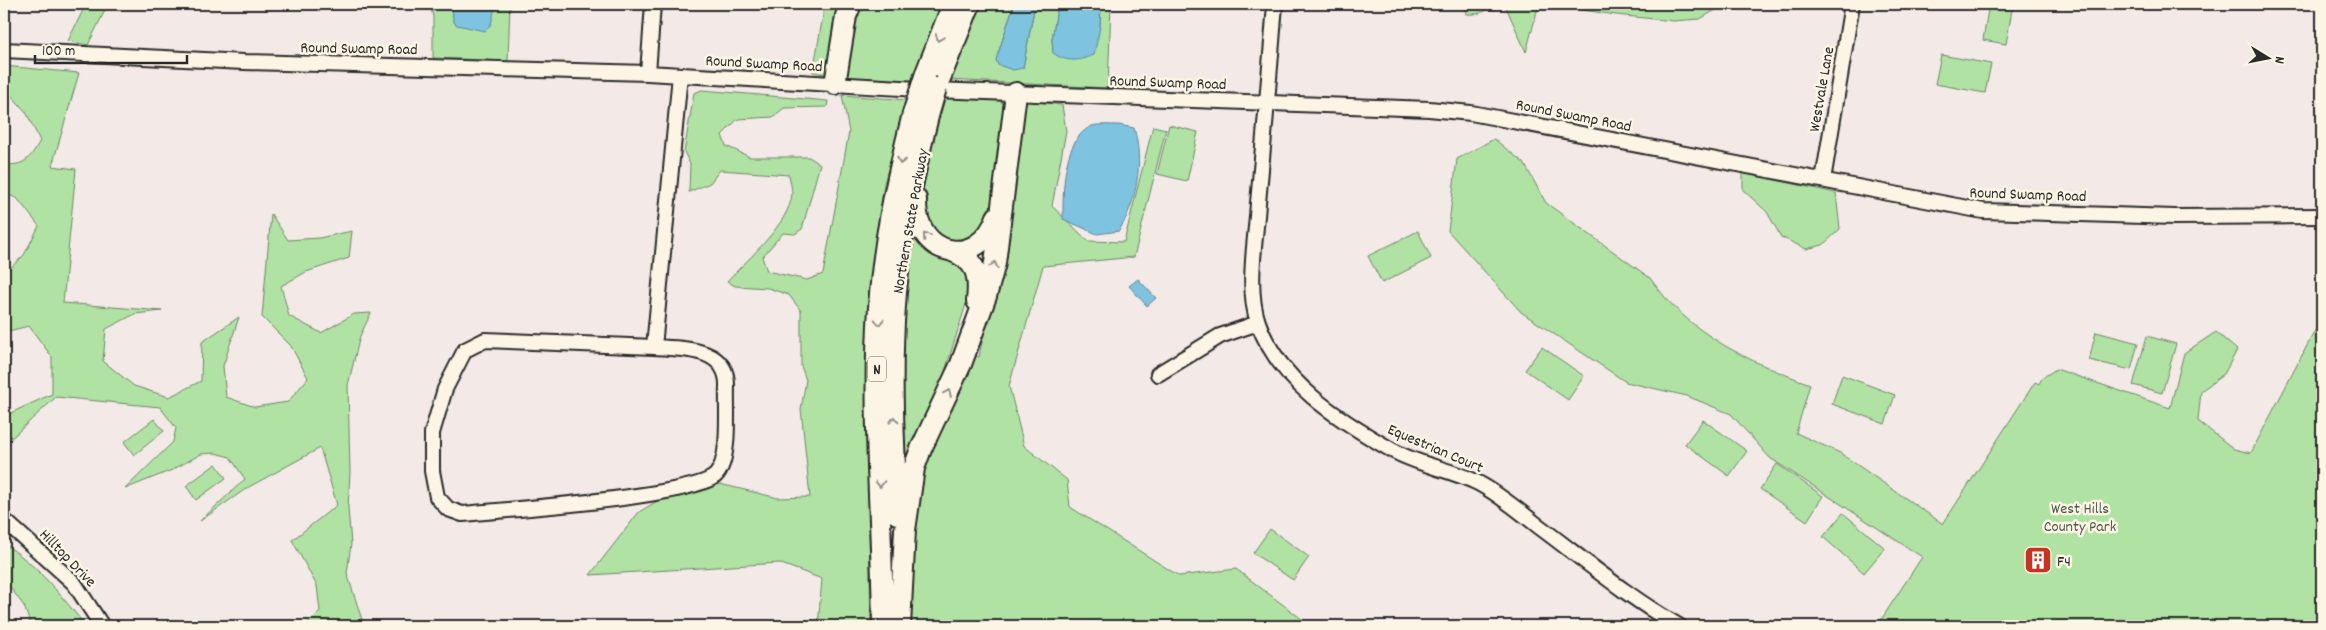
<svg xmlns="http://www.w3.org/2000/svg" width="2326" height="630" font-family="Dekko,sans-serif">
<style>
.green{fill:#afe2a3;stroke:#6d8667}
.water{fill:#7ec3df;stroke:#5d8697}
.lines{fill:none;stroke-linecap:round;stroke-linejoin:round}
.minor-casing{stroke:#2b2b2b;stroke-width:18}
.highway-casing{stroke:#2b2b2b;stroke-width:24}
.minor{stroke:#fcf5e5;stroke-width:14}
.highway{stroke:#fcf5e5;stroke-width:20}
.highway-bridge-casing{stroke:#2b2b2b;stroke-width:24;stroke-linecap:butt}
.highway-bridge{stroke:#fcf5e5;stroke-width:20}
.oneway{stroke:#949088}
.labels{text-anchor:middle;stroke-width:5;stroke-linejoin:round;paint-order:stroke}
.shield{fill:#fcf5e5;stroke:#6a6863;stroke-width:1}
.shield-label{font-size:15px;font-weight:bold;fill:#2b2b2b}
.street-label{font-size:16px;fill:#2b2b2b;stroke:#fcf5e5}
.park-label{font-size:16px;fill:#4c5949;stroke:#fcf5e5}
.poi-label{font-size:16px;fill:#2b2b2b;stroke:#fcf5e5;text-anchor:start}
</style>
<rect width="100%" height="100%" fill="#f3e9e6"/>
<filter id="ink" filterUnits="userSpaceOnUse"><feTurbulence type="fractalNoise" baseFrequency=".02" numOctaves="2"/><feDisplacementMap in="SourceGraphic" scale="10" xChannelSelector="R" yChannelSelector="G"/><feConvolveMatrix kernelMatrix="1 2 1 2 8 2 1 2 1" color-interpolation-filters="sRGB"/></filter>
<g filter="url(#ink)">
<path class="green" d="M86,4H108L88,45L68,41Z
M430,4H510L508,61L433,58V17Z
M825,4H841L833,24L830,69L824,74L813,72Z
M853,4H941L914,81L853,78L848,75L844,69Z
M981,4H1014L996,60L1023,68L1035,4H1058L1052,39L1053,53L1100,27L1101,4H1111L1108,88L948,80L960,43Z
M1463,4H1539L1526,52L1506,7C1488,6 1483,16 1467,14Z
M1542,4L1622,6L1623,4H1726L1700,19L1673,21L1616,15Z
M1989,4H2013L2006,44L1983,40Z
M1941,55L1991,64L1985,93L1935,84Z
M4,66L79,73L52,166L76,169L63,303L162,311L135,314L106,329L103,361L134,386L169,397L201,381L202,342L239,317L223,366L226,397L255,407L288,402L308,378L291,346L262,317L271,214L288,240L319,238L352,231L349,258L306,272L281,286L289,316L321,333L354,314L371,313L360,336L348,385L350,472L348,508L351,544L347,573L364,626H305L320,611L317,586L292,540L337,505L320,448L247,488L200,521L245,479L230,457L215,453L201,454L172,470L125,489L173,442L176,428L160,407L56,397L4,445V416L52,394V357L29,326L4,332V274L24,255L39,226L17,198L4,194V164C25,167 30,158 40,141L26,112L4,87Z
M702,90L828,101L827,107L784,108L773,117L738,119L722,135L726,146L750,157H809L820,164L802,229L795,234L783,233L762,257L767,271L807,280L823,274L849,132L842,95L908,100L884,183L868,297V475L871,626H818L822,579L779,563L590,575L639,512L695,478L778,498L810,497L801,409L806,380L801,366V311L789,295L768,288L735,286L727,281C746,261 790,223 792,194C792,188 790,181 789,175L720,170L710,183L689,192L690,164L684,152L694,93Z
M942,97L996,99L1003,103L1006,110L990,224L958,248L928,232L922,200L930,137Z
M1028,101L1062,105L1066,131L1052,206L1088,241L1124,242L1153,126L1166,129L1134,257L1043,266L1009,386L1024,446L1067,480L1070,507L1179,576L1236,569L1311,626H910L916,478L969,353L979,357L1012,195L1024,104Z
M1169,125L1198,132L1187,181L1157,174Z
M1494,139L1524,163L1546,203L1650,278C1689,334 1747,361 1810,384L1796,433L1840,453L1943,524L2035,382L2039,384L2042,378L2056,369L2170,408L2184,353L2216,332L2237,350L2224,374L2201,391L2198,421L2234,449L2251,453L2322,317V626H1877L1922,557L1770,458L1731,414L1687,396L1626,382L1521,312L1448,231L1457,159Z
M1743,173L1836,193L1840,229L1823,245L1806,249L1781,237L1767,212L1743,190Z
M911,226L956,257L973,282L945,371V387L905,477L900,327Z
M1418,231L1431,258L1382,283L1368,256Z
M2096,332L2138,343L2131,370L2089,360Z
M2147,336L2176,344L2162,393L2133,385Z
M1542,347L1584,376L1568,400L1525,370Z
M1842,375L1895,395L1885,424L1832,404Z
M154,419L164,431L134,455L124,442Z
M1703,420L1747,451L1729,476L1685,444Z
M216,464L226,478L196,500L186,486Z
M1777,464L1823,496L1807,521L1760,489Z
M1843,513L1885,548L1864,573L1823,537Z
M1270,529L1309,557L1293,580L1253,553Z
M4,544C35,563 58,592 81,620L83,626H31L24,606L4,579Z"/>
<path class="water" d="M452,4H496L491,24L485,31L457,25L453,21Z
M1014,4H1035L1023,68L1013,70L998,65L996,60Z
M1058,4H1101L1100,27L1094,55C1079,61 1067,63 1053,53L1052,39Z
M1119,125L1134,128C1144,162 1137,201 1119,231L1097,234L1063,219C1063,192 1062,139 1092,126C1099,124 1111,125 1119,125Z
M1138,279L1156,298L1147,306L1129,286Z"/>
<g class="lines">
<g class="minor-casing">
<path id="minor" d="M1275,4C1270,70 1264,137 1258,203C1256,239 1246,288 1258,322C1278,381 1339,420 1390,449C1417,465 1450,469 1478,483C1499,494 1518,510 1537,525C1583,559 1629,598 1679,626
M4,50L244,62L648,73L935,90L1429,109L1471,113L1983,211L2174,217L2322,216
M648,73L653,4
M1823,180L1852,4
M654,347L485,340L465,350L445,389L432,433V471L437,497L448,509L462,514C502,510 695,497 716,475C731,459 726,409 727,386C728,347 682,349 654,347L680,75
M1158,374L1220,336L1258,323
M4,520L74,583L102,626"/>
</g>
<g class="highway-casing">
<path id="highway" d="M926,73L953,4
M835,84L846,16L851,4
M936,88L970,4
M916,199C914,258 979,270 997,217
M950,250C977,260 980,275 977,301
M897,514C894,445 890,375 895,306C899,242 913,178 928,116
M883,626C882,520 872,414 879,308C883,242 897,178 913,114
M900,626L905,530L914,468L921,449L961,364L986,296L995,263L1016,93"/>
</g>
<use href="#minor" class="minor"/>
<use href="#highway" class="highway"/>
<g class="highway-bridge-casing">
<path id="highway-bridge" d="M913,114L926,73
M928,116L936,88"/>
</g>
<use href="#highway-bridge" class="highway-bridge"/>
</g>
<defs><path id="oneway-chevron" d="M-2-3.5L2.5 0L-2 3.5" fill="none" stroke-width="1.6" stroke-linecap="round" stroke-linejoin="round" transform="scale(1.25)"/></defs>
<g class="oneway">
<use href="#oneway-chevron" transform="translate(939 38) rotate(111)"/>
<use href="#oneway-chevron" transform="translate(901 161) rotate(104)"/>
<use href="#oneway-chevron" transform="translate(926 236) rotate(-130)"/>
<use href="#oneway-chevron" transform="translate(994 265) rotate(-77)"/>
<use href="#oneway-chevron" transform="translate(879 322) rotate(92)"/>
<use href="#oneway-chevron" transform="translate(948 393) rotate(-65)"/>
<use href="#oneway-chevron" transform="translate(894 420) rotate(-92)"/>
<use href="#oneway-chevron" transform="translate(880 484) rotate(88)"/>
</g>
</g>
<defs>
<g id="building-square" transform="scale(1.4375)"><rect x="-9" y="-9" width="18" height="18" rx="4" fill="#c8321e" stroke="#fcf5e5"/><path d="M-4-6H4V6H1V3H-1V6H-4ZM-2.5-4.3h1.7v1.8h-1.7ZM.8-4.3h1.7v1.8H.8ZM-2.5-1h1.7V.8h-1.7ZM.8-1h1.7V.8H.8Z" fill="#fff"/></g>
</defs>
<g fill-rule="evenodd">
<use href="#building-square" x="2038" y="560"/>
</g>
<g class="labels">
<rect class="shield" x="868" y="356.5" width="18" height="25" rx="4"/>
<g class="shield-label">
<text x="877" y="374">N</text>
</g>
<g class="street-label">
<text transform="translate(359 47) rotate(1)" y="6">Round Swamp Road</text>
<text transform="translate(764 62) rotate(3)" y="6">Round Swamp Road</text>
<text transform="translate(1168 81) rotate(2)" y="6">Round Swamp Road</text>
<text transform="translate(1820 89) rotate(-80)" y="6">Westvale Lane</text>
<text transform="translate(1574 114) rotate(11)" y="6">Round Swamp Road</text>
<text transform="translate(2028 193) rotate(2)" y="6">Round Swamp Road</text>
<text transform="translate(909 221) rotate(-80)" y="6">Northern State Parkway</text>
<text transform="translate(1436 447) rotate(23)" y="6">Equestrian Court</text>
<text transform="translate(69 557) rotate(46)" y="6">Hilltop Drive</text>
</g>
<g class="park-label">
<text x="2080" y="513">West Hills<tspan x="2080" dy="18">County Park</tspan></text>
</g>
<g class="poi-label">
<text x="2057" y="566">F4</text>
</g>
</g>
<rect width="2326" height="630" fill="none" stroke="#fcf5e5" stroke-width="20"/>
<rect x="10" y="10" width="2306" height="610" fill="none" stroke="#2b2b2b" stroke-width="2" filter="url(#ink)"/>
<g transform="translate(2268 58) rotate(100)" stroke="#fcf5e5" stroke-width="4" paint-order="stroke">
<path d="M0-4L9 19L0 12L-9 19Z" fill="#2b2b2b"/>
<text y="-8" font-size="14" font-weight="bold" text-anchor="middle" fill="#2b2b2b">N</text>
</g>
<path d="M35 55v8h152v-8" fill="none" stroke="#2b2b2b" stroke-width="2.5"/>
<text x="42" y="55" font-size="15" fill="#2b2b2b" stroke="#fcf5e5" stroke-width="4" paint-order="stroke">100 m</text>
</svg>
